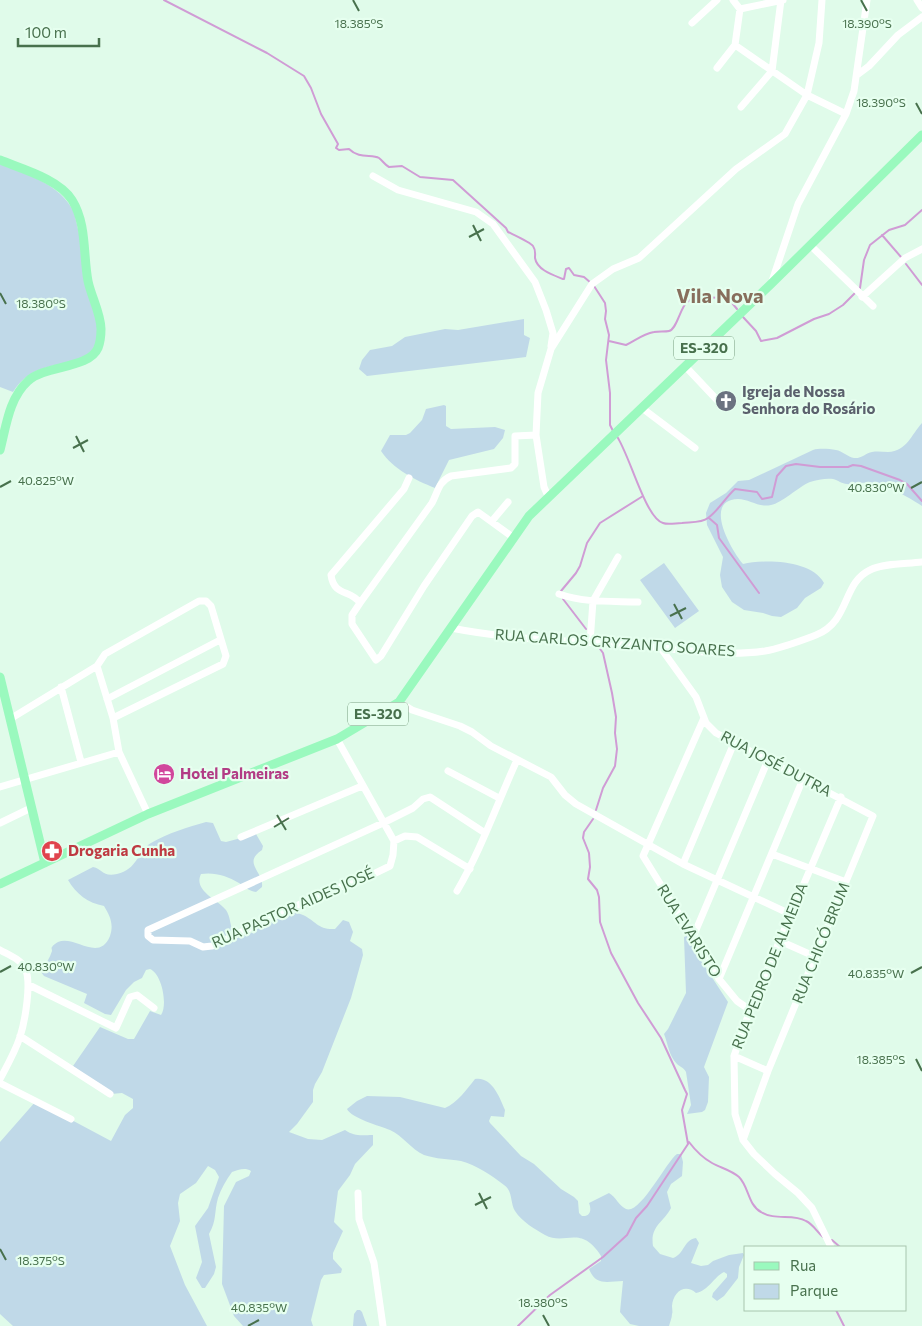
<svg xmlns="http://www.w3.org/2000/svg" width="922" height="1326" font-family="Commissioner,sans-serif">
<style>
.green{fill:#c0d9e8}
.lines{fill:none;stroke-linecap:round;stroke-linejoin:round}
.stream{stroke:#d09cd5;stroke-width:2}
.minor{stroke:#fff;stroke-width:7}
.major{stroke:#9af9be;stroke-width:9}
.ticks{fill:none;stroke:#48714d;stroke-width:2}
.labels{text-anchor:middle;stroke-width:4.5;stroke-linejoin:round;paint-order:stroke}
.shield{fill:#e6ffef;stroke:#779c7e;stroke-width:1}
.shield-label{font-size:14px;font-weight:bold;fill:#48714d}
.worship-label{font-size:15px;font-weight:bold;fill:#5b616d;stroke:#e6ffef;text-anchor:start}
.street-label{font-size:15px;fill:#48714d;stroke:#e6ffef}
.hotel-label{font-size:15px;font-weight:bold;fill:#b23c85;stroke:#e6ffef;text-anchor:start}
.health-label{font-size:15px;font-weight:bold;fill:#be3a42;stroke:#e6ffef;text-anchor:start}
.district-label{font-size:20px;font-weight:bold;fill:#876e5c;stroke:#e6ffef}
.ticks-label{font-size:12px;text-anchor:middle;fill:#48714d;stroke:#e6ffef;stroke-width:4.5;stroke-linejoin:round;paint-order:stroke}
</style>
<rect width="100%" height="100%" fill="#e0fbea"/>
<path class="green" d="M0,164C28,175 59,183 74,212L100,323L95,349C90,352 84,357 78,359C52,368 30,365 13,392L0,387Z
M524,319V335L530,338L526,357L367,376L359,369L362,360L370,350L392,346L405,337L445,329L458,330Z
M444,405L446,406V426L451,429L495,427L505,430L503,438L494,449L449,460L435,488C415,480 393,469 381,451L390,435H406L410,433L422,420L426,409Z
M922,423V506C907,496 885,484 866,483C860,482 854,485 847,484C842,484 838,480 833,479C826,478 817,480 810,482C798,487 782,503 771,505C759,508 749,499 738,499C702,500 732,551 743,564C765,559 812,560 824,583L821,588L805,598L797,608L781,617L772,616L763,613L744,610L732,602L722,587L720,575L723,557L707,525L706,513L710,503L726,493L738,481L749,480L813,450C820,448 829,449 836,450C842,451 848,457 854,458C861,459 866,453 872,452C878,451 883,452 888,452C907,451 911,435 922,423Z
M664,563L699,611L675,628L640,580Z
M206,822L213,823L221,841L226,842L256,834L263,846L262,850C242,863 264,872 262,887L256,892C249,891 245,887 239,883C227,876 215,872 201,874C193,891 217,899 226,910C230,916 230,923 232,929L240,933L250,934C264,922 285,907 303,915C316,921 318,930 335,929L343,920L349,922L353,932L350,941L362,949L363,955L351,998L322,1072L315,1084L313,1090V1102L297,1124L289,1132L308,1139L322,1140L345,1130C355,1137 362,1135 373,1135V1145L355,1164L350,1175L338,1191L334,1222L343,1231L333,1253V1259L342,1269L341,1273L324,1275L321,1280L311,1320L313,1326H243L234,1316L222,1284L224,1206L236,1182L249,1176L251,1171C245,1167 238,1170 232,1172C226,1180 221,1189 218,1198C214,1212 217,1220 209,1234L216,1267L214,1274L205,1288H202L196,1278L202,1262L195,1226L208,1208L219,1177L215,1170L208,1166L196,1183L180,1194L178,1203L180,1221L170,1246L185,1285L207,1326H13L0,1314V1142L36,1101L111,1141L125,1115L133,1108V1099L122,1093L111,1094L73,1066L100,1027L128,1039H134L150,1011L161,1015C168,1005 162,974 150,969L146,970L142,978L134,982L126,990L111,1015L105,1014L84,1003L87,994L44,976L41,972C45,965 50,958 52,951C52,949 51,948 52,947C53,945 56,943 58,942C75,935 99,963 110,936C114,924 110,916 104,906C88,903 76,894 68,880L93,867C103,869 102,877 117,874C137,870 138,851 151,843C168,833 188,827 206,822Z
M687,936L700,959L728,1002L704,1067L709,1077L708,1102L705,1110L702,1112L687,1114L691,1105L686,1072C683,1067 680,1067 677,1064C669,1056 668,1044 664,1034L668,1029L686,993L684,937Z
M475,1079C492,1076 500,1098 505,1110L504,1117L491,1116L489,1121L490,1123L521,1156L534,1164L561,1189L574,1197L578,1201L579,1213L582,1216C590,1217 592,1210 589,1203L609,1193C616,1197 619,1206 626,1209C640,1215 666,1162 677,1154H681L683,1162L682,1176L671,1184L667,1192L671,1208C663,1223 650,1226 653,1246L660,1254L673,1258C685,1254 683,1240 696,1238L699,1243L691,1263L701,1266L708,1265L713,1261L729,1255L743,1253L744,1255L739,1267L738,1278L724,1296L717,1301L712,1297L713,1293L727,1277V1274L724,1272C714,1277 708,1291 696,1293C685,1283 673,1292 672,1306C672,1309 673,1312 672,1314C672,1318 670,1322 669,1326H639L630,1324L620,1312L623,1281C609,1281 596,1287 589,1269L601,1261V1256C581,1224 565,1246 545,1235C535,1229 522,1222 515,1211C510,1203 513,1191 504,1185C491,1175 476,1165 461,1161C448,1159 436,1159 424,1155C411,1149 403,1136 390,1130C380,1126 351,1118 347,1109L357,1101L367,1096L400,1097L445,1108C457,1103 467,1089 475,1079Z
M357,1310H360L362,1312L367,1326H353L354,1314Z"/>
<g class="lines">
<path class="stream" d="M164,0L267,53L304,76L311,88L321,114L338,144L336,148L339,150L349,149C359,159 372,154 379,158C383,161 385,165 389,167L402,166L420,177L453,180L506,228L508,232C514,235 530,242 533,246C536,250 535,253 535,258C537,270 553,275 563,279H564L566,269L569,268L574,275L584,277L591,283
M882,235L901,257
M906,264L922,285
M594,286L605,303L606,311L605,319L609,335L606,360L610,393V425L613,431
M860,288L864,260L870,245L889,230L905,225L922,210
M743,317L756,331L761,341L777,338L814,319L829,314L843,305L855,293
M609,341L626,345C636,340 643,334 654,332C658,331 665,332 669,331C677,329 680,308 687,302C695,295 718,298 728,298L737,309
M616,435C629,452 645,518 663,523C668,525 676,523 682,523C690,522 702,523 708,518C719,510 725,498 735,489L757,492L762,499L772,497L777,476L786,466L796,464L820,467H848L853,465L861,466L900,480L907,484L922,501
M709,518L717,525L719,538L759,593
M561,591L576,573L580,566L587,543L600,523L643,496
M563,599L586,629
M596,810L603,788L615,766L617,749L615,733L616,717L612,693L603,653L598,646
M689,1142C695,1150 703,1158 712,1163C721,1168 731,1170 739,1177C749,1187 748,1205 761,1212C775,1221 793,1213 806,1221C813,1224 817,1232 823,1237
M832,1240L840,1247
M836,1310L844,1326
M518,1326L550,1295L603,1257L627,1235L636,1218L647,1206L688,1144L682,1110L687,1094L685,1090L661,1038L638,1003L611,953L600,922L599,897L597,890L588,879L590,867L589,853L583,838L584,832L593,819"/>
<path class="minor" d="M917,0L922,8
M740,9L783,0
M692,23L717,0
M735,45L807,95L846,114
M717,68L735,45L740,9L733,0
M857,75L869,66L898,35L922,17
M741,107L772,71L781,0
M373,176L398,190L476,212L493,224L535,282L546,310L553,333L551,346
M810,245L873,306
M771,284L798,204L846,114L854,91L867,0
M862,297L905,258L922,249
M685,366L718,401
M642,408L695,448
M409,478L404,489L331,575C334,597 351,589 360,603L352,615V624L376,660L381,656L424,586L472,516L478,512L514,538
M548,496L544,487L536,435L538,393L551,349L592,284L613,269L639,258L736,169L785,134L807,95L819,43L822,0
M492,521L508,502
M559,594C584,603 612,601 638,602
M360,603L432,503C438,492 438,482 451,476L511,468L515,464V436L536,435
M451,628C507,639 565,641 621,644C669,647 718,658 765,651C782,648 800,641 816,635C850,622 842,583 870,570C884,563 906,564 922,562
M590,642L593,601L618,557
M660,647L696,697L706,723L716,733L873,816L768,1071L743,1140
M97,666L113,718L119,752L148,814
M61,687L81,762
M107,699L220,640
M399,702L412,710L460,726L472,732L491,746L551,777L565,795L576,804L683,864L790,914
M704,718L643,856L719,979L737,1001L750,1010
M10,719L97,666L105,654L199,601H206L211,606L226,656L223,664L113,718
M337,739L394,841
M448,771L499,798
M0,787L119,752
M0,823L31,808
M241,837L362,786
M394,841L393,855L390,866L355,883L332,889L212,946L203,947L190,941L153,940L148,936V930L383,823L413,808L423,799L430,797L485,833
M394,841L405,836L417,837L470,869
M772,854L846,882
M683,864L734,743
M457,891C481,850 497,804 517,760
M693,937L768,760
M780,941L816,957
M0,950C9,955 20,959 25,968C32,982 25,1021 20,1037C15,1052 7,1066 0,1079
M719,979L803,779
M29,985L116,1028L130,997L137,995L154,1008
M20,1036L110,1094
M734,1056L768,1071
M0,1083L71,1119
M358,1193L359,1219L374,1263L383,1326
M831,1247L812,1208L798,1193L775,1174L754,1154L743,1140L735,1114L734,1056L750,1010L841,797"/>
<path class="major" d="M0,160C22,169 59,179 72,200C87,224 83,255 88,281C91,296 101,314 101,329C101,334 100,343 98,348C89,369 45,365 28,381C9,398 6,427 0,450
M0,677L45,863
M0,884L148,814L337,739L399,702L529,516L771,284L922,135"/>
</g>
<path class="ticks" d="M353,0L359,11M861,0L867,11M916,103L922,114M473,225L481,241M469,237L484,229M0,293L6,304M76,436L84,452M73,448L88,440M0,487L11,481M911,488L922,482M674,604L682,619M670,616L686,608M277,815L286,830M274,827L289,818M0,972L11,966M911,973L922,967M916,1059L922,1071M479,1193L487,1209M475,1205L491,1197M0,1249L6,1260M543,1315L549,1326M248,1326L259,1320"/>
<defs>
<g id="church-disc" transform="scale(1.125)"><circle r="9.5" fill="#6b7280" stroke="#e6ffef"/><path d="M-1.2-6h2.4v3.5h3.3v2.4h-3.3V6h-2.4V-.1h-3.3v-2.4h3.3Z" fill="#fff"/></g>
<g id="hotel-disc" transform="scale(1.125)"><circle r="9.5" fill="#d1479c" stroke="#e6ffef"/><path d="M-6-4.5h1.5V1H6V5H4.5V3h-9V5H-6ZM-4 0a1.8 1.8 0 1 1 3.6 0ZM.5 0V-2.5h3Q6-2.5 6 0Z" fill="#fff"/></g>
<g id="pharmacy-disc" transform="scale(1.125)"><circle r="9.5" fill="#e0444e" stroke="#e6ffef"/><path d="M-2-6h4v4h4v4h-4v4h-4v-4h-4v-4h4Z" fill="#fff"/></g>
</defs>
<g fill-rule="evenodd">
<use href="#church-disc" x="726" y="401"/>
<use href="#hotel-disc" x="164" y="774"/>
<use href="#pharmacy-disc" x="52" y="851"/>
</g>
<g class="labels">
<g class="shield">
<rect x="674" y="336.5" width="60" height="23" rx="4"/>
<rect x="348" y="702.5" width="60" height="23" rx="4"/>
</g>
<g class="shield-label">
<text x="704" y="353">ES-320</text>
<text x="378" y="719">ES-320</text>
</g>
<g class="worship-label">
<text x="742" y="397">Igreja de Nossa<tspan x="742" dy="17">Senhora do Rosário</tspan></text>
</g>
<g class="street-label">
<text transform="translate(615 643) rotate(4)" y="5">RUA CARLOS CRYZANTO SOARES</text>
<text transform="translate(776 764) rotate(28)" y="5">RUA JOSÉ DUTRA</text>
<text transform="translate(293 908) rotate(-24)" y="5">RUA PASTOR AIDES JOSÉ</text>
<text transform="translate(689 931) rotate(58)" y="5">RUA EVARISTO</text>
<text transform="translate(821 943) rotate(-68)" y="5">RUA CHICÓ BRUM</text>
<text transform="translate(770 966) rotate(-68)" y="5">RUA PEDRO DE ALMEIDA</text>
</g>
<g class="hotel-label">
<text x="180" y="779">Hotel Palmeiras</text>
</g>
<g class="health-label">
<text x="68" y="856">Drogaria Cunha</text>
</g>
<g class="district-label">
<text x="720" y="303">Vila Nova</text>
</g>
</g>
<g class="ticks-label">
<text x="359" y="28">18.385°S</text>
<text x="867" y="28">18.390°S</text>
<text x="881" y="107">18.390°S</text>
<text x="41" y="308">18.380°S</text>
<text x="46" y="485">40.825°W</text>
<text x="876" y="492">40.830°W</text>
<text x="46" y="971">40.830°W</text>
<text x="876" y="978">40.835°W</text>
<text x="881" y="1064">18.385°S</text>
<text x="41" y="1265">18.375°S</text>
<text x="543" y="1307">18.380°S</text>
<text x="259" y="1312">40.835°W</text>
</g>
<rect x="744" y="1246" width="162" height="65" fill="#e6ffef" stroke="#a7c6ae"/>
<rect x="754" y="1262" width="25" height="8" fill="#9af9be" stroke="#a7c6ae"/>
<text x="790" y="1271" font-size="15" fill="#48714d">Rua</text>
<rect x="754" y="1284" width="25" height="15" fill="#c0d9e8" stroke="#a7c6ae"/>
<text x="790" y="1296" font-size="15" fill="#48714d">Parque</text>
<path d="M18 38v8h81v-8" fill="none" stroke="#48714d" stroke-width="2.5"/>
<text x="25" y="38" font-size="15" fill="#48714d" stroke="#e6ffef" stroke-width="4" paint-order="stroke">100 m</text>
</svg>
